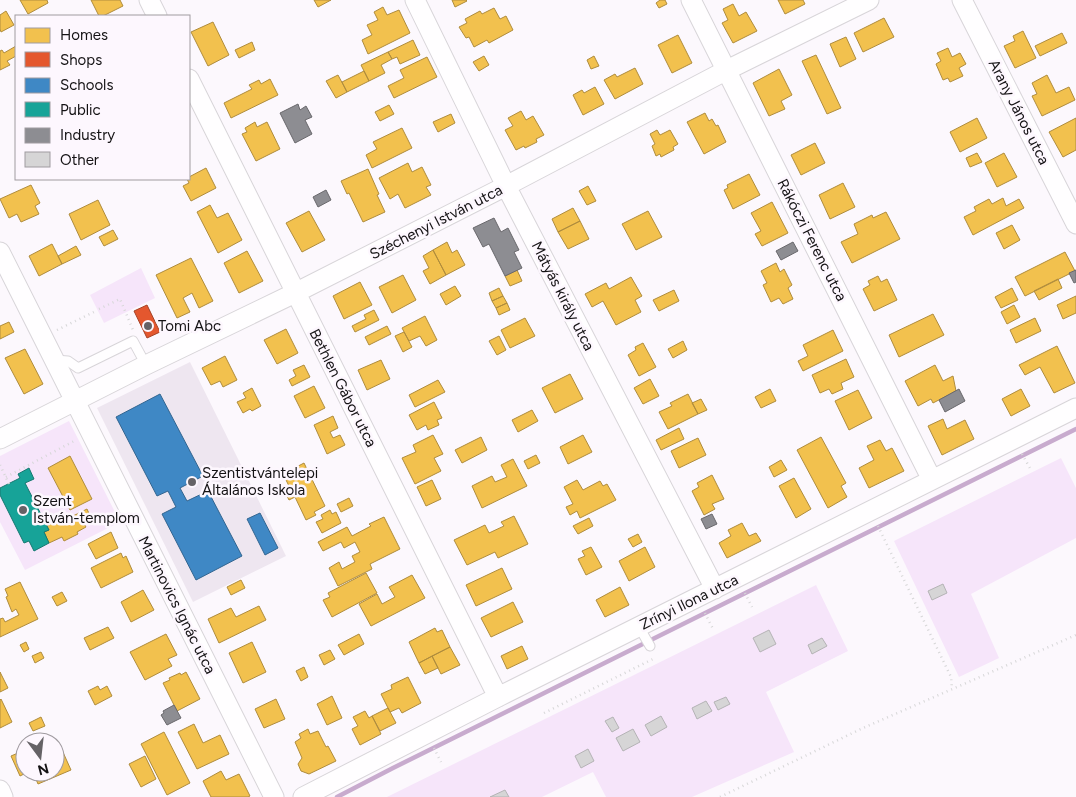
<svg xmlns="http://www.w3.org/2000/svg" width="1076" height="797" font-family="Figtree,sans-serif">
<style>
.built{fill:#eee6f0}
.green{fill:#f6e5fa}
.homes{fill:#f2c14e;stroke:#af8c3d}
.shops{fill:#e4572e;stroke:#a64226}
.schools{fill:#3f88c5;stroke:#326590}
.public{fill:#17a398;stroke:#167870}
.industry{fill:#8d8d92;stroke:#69686c}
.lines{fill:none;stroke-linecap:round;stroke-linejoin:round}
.stream{stroke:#c8abce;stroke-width:4.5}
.building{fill:#d6d5d6;stroke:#b4b3b5}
.lane-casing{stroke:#d8d5d9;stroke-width:11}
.street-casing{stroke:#d8d5d9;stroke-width:21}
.path{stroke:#d7d7d8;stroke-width:2.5;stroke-dasharray:1 4;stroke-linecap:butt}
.lane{stroke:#fffeff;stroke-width:9}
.street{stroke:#fffeff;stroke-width:19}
.poi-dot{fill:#656266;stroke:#fdf7fe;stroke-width:2}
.labels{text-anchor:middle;stroke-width:5;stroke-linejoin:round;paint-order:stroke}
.street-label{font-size:15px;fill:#141214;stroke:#fdf7fe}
.poi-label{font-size:15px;fill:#141214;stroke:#fdf7fe;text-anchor:start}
</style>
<rect width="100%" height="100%" fill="#fcf8fd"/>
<path class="built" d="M190,362L286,556L193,602L97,408Z"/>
<path class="green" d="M141,268L155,298L104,323L90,295Z
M69,421L120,522L25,570L0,522V456Z
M1061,458L1076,488V538L971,594L999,658L959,677L894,541Z
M816,585L848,651L766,692L794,752L692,797H606L593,772L542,797H387Z"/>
<path class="homes" d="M20,0H47L48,3L28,14Z
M91,0H120L123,6L103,16H99Z
M314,0H331L318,7Z
M452,0H466L467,1L455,7Z
M660,0H665L667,4L659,8L656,3Z
M778,0H803L805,4L785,14Z
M733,4L739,16L746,12L757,31L733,43L722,23L728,20L723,9Z
M383,7L387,15L399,10L410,33L368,54L362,40L372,35L367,25L378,20L374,12Z
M494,8L500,19L506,16L513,30L489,43L487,40L474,47L469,37L466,38L459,27L467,23L465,19L480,11L482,14Z
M6,11L14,25L1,32L0,29V15Z
M884,18L894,37L863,52L854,33Z
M213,22L229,55L208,66L191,32Z
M1023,31L1036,58L1015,68L1004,46L1015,41L1013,36Z
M1062,33L1067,43L1040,56L1035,46Z
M678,35L692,63L672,73L658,45Z
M846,37L856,59L840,67L830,44Z
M413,40L420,55L400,64L397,57L392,59L388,52Z
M252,42L255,50L239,58L235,50Z
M16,46V56L7,61L10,65L0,70V51L2,50L4,53Z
M948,48L952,57L960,53L966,64L959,68L963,76L950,82L948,78L943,80L936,64L941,61L937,53Z
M388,52L392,59L381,65L385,73L369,81L361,65Z
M816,55L841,108L827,114L802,61Z
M484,56L489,65L479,71L473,62Z
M594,56L599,66L591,69L587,60Z
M427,57L437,77L394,98L388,86L404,78L400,70Z
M635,68L643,84L615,99L604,80L615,74L617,77Z
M779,69L792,95L781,101L785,109L769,116L753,83Z
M364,71L369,81L347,92L342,82Z
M338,75L347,92L336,98L326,81Z
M1047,75L1056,93L1069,87L1075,100L1042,116L1032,96L1037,94L1032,83Z
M270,79L278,95L231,118L224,103L252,89L249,85L259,80L261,84Z
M595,87L604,104L583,115L573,95L582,90L584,93Z
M389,105L394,114L380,121L375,112Z
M521,111L526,120L533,116L544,135L536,139L537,142L525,148L524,146L516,150L505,130L513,126L508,118Z
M705,113L709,121L712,119L716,126L718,125L726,142L704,154L687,122Z
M451,114L455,123L438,132L433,122Z
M977,118L987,138L960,152L950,132Z
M1076,118V150L1063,157L1049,132Z
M255,122L257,127L267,122L280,149L256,161L242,134L247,132L245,128Z
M402,128L412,148L372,168L366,155L377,149L373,142Z
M657,130L660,135L670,130L678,144L673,147L674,150L661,157L660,154L656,156L652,146L655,144L650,134Z
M815,143L825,163L801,175L791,155Z
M977,153L982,162L970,167L966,158Z
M1004,153L1017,177L997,187L985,163Z
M408,163L412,172L422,167L431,185L426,187L431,195L405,208L398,194L390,199L379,178Z
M206,168L216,188L191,201L183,186L189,183L187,179H189V177Z
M368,169L379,194L377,195L385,212L363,222L349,193L347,194L341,181Z
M749,174L760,195L733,209L724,190L728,188L727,185Z
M843,183L855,207L830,219L819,195Z
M31,185L40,203L35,206L39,214L21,222L17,214L9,218L0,199Z
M588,186L596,201L587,205L579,191Z
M1003,198L1006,206L1019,199L1024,208L973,235L964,217L976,211L974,207L989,199L992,204Z
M98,200L110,225L81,240L69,214Z
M772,202L788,233L762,246L755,234L761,231L751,213Z
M210,205L217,218L228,213L242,240L218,253L197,212Z
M573,208L580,221L558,232L552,219Z
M309,211L325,240L302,252L286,223Z
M648,211L662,237L636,250L622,224Z
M886,212L900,239L852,263L841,242L858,234L854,224L872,215L873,218Z
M580,221L589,239L568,249L558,232Z
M1012,225L1020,240L1004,249L996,233Z
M113,230L118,239L104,246L99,237Z
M447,242L452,253L457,250L465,265L446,275L433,250Z
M52,244L62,264L39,276L29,256Z
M76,246L81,255L62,264L58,256Z
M433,250L446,275L430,284L423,271L429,268L423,256Z
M247,251L263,281L239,293L224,263Z
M1065,252L1075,271L1025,296L1015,277Z
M191,258L213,301L199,308L192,293L183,298L190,312L177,318L156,275Z
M776,263L780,272L784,269L792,285L788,288L793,299L783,304L779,298L771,302L763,285L767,283L761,271Z
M517,270L522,281L510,286L505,276Z
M403,275L416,300L392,313L379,287Z
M878,276L881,282L887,279L897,300L874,311L863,289L870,285L868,281Z
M631,277L642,296L635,300L641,312L616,325L603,301L592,307L585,294L606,283L609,289Z
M1058,279L1062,288L1039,300L1034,291Z
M360,282L372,305L344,319L333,296Z
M455,286L461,296L446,305L440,294Z
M499,288L503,296L492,301L489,293Z
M1012,288L1018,300L1001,308L995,297Z
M674,290L679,301L659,311L653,300Z
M503,296L507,303L496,308L492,301Z
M1076,296V313L1063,319L1057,305Z
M507,303L510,310L499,315L496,308Z
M1014,305L1020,317L1007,324L1001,312Z
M374,310L379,320L355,332L352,326L366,319L364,315Z
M933,314L944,335L899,357L889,335Z
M425,316L437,340L426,346L420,336L409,341L402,328Z
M525,318L535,336L510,348L501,330Z
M1035,318L1041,331L1016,343L1010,330Z
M9,322L14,332L0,339V326Z
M387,326L391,334L369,345L365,337Z
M286,329L298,353L277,364L264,340Z
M833,330L843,351L803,371L798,361L808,356L803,345Z
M404,332L412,347L403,352L395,336Z
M499,336L506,350L497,355L489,341Z
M683,341L687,350L673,358L668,349Z
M643,343L656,367L639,376L628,355L636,350L635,347Z
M1057,346L1075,383L1054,393L1040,367L1025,375L1019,365Z
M25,349L43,384L24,394L5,358Z
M225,356L237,380L223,387L220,381L211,385L202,368Z
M846,359L854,377L841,383L843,389L832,394L829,389L820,393L812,375Z
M381,360L390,379L367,390L358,370Z
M304,365L310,377L292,386L289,380L296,376L293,370Z
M935,365L943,381L953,376L956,391L933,403L931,399L918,406L905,381Z
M570,374L583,399L555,413L542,388Z
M650,379L659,396L643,404L634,388Z
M438,380L445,392L415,407L409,395Z
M314,386L325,408L305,418L294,396Z
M252,388L261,406L252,411L250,409L243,413L237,402L246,398L243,393Z
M770,389L776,401L761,408L755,397Z
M1021,389L1030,406L1011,416L1002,399Z
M858,390L872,418L849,430L835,401Z
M688,394L698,414L668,429L659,412L672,406L670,403Z
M701,399L707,410L698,414L692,403Z
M434,402L442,418L437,420L439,425L428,430L426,425L417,430L409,415Z
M532,410L538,421L518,432L512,420Z
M333,416L338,428L330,432L333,438L340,435L345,445L327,454L314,425Z
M943,419L947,429L965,420L974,439L942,455L928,426Z
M679,428L684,439L661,450L656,440Z
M433,435L443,454L434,458L441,471L415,484L402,458L416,452L413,445Z
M583,435L592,452L568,464L560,447Z
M481,437L487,450L462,463L455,450Z
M821,437L846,483L841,486L847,497L828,508L797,450Z
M698,438L706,455L679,468L671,451Z
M880,440L886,451L892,448L904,471L869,488L859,468L874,460L867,446Z
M536,455L540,463L528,469L524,461Z
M70,456L92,499L70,510L48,468Z
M513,459L527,486L482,508L472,486L492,476L495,482L507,477L501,465Z
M781,460L787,470L774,477L769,467Z
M304,463L325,506L314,512L316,515L306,520L295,497L289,500L283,488L289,486L283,474Z
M712,475L724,499L712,504L715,509L704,515L692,491L699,487L697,483Z
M794,478L811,509L796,518L779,486Z
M432,480L441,499L426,506L417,487Z
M577,480L583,490L600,481L603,486L607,484L616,500L580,518L577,511L570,515L566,507L573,504L564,487Z
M349,498L353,506L341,512L337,504Z
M87,509L92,520L84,524L86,527L77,532L78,534L64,541L62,537L49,543L44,532L49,530L47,526L68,515L69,518Z
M330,510L332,514L336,512L341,523L322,533L316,522L323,519L321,515Z
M514,516L528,544L498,558L495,552L467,565L454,540L485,525L489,533L504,526L501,522Z
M384,517L400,549L370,564L372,569L338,586L329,568L339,562L342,569L355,562L352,556L360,552L355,542L344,548L341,542L323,551L318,542L347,527L352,536L371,526L369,524Z
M589,518L593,526L578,534L573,526Z
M742,523L749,536L756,533L761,541L727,558L719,543L731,536L728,530Z
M111,532L118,548L96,559L88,544Z
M638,534L642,542L633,547L628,539Z
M591,547L602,567L586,575L578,559L585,556L582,551Z
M645,547L655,567L629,581L619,561Z
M121,553L123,558L126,556L133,572L101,588L91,568Z
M502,568L512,589L476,606L466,585Z
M366,573L377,593L332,617L323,600L330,597L328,593Z
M412,575L425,598L371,626L359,604L377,594L382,604L395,597L389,587Z
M241,580L245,588L231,595L227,587Z
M20,582L38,619L0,637V619L3,618L5,622L19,615L16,609L12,612L6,597L8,596L5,589Z
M620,587L629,605L605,617L596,600Z
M143,590L154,610L131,622L121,602Z
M62,592L67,601L57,606L52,597Z
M513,602L523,622L491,637L481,618Z
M259,606L266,620L219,643L208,619L231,608L236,617Z
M108,627L114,638L90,650L84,638Z
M435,628L437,632L442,630L450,647L419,663L409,642Z
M166,634L177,655L168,659L172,666L145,680L130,652Z
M359,634L364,644L344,655L338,645Z
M26,642L29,649L24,652L20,645Z
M252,642L266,672L243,683L229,653Z
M522,646L528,659L507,669L501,656Z
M450,647L460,665L441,674L432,656Z
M330,650L335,659L324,665L319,655Z
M41,652L44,658L35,663L32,656Z
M432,656L438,668L425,674L419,663Z
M304,667L308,677L301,681L296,671Z
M0,672L8,688L0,692Z
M186,672L200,699L177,711L163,683L170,680L169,678L180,673L181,675Z
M408,677L421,703L402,713L399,708L390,712L381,694L392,689L391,685Z
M98,686L100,690L107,686L112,696L95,705L88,691Z
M332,696L342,718L327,725L317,704Z
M1,699L12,722L0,728V700Z
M276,699L285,719L264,728L255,709Z
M388,708L396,723L380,731L372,716Z
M365,711L369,718L372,716L381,734L360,745L352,729L358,726L353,717Z
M41,717L45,726L33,731L29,723Z
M194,724L203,743L220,735L229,754L197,769L178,732Z
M308,729L310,734L318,731L326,747L328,746L336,761L309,774L301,771L298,764L302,758L295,742L301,738L299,734Z
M164,732L190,783L167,795L141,744Z
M25,750V772H28L20,776L11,756Z
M62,750L71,770L38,784L33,772H55V753Z
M145,756L156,779L141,787L129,764Z
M221,771L226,780L239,774L250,796L248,797H211L203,781Z"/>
<path class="shops" d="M147,305L160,332L147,338L134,311Z"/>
<path class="schools" d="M160,394L203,476L180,488L187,501L208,491L242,556L196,580L162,514L176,507L168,491L157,496L116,417Z
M260,513L278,548L265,555L247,519Z"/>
<path class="public" d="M29,468L34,479L25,483L49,530L44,532L49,543L34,551L29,541L24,543L0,495V488L20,478L18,474Z"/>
<path class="industry" d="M298,104L300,110L306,106L312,117L305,120L312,134L295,143L280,113Z
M326,190L331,200L318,207L313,197Z
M494,218L501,232L508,228L519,250L514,252L522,268L505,276L489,244L483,247L473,228Z
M793,242L798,251L781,260L776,251Z
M1076,270V282L1074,283L1069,273Z
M959,389L965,401L945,412L939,400Z
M712,514L717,524L706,529L701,519Z
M174,705L181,718L167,725L161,715L164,713L163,711Z"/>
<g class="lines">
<path class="stream" d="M337,797L393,768L1076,429"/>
</g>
<path class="building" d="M943,584L947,593L932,600L928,591Z
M769,630L776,644L760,652L753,638Z
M822,638L827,646L812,654L808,645Z
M726,697L730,704L718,710L714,702Z
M706,701L712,711L697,719L692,708Z
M661,716L667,727L651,736L645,725Z
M613,717L619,728L612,732L605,721Z
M633,729L640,742L623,751L616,738Z
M588,749L594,761L581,768L575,756Z
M505,790L509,797H490Z"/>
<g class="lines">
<g class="lane-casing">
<path id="lane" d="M55,360L68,361L78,368L133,341L146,365
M639,627L650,646"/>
</g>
<g class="street-casing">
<path id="street" d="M149,0L157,16
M415,0L506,186L715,589
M691,0L932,480
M962,0L1076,224
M189,79L498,697
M0,252L274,797
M0,439L146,365L295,293L506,186L727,70L869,0
M0,790L3,797
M303,797L498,697L1076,408"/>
</g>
<path class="path" d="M99,309L120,299L133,330
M57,330L96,311
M1022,454L1031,470
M0,465L9,484
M6,477L76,440
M878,526L951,677L952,689
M745,593L752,607
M705,613L713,629
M544,713L653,659
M434,748L441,762
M720,797L863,728L1076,635"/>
<use href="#lane" class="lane"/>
<use href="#street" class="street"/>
</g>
<g class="poi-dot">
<circle cx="148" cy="326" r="5"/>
<circle cx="192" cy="482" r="5"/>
<circle cx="23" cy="510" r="5"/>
</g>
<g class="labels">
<g class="street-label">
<text transform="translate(1019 112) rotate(63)" y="5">Arany János utca</text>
<text transform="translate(436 222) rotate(-27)" y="5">Széchenyi István utca</text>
<text transform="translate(812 240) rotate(63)" y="5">Rákóczi Ferenc utca</text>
<text transform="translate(563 296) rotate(63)" y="5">Mátyás király utca</text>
<text transform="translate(343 388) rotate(63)" y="5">Bethlen Gábor utca</text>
<text transform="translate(689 602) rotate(-26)" y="5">Zrínyi Ilona utca</text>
<text transform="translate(177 605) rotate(63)" y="5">Martinovics Ignác utca</text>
</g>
<g class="poi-label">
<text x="158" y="331">Tomi Abc</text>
<text x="202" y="478">Szentistvántelepi<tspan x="202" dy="17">Általános Iskola</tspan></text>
<text x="33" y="506">Szent<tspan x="33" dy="17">István-templom</tspan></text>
</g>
</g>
<rect x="15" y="15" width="175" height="165" fill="#fdf7fe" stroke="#a09ba0"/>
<rect x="25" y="28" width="25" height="15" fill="#f2c14e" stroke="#a09ba0"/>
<text x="60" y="40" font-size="15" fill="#141214">Homes</text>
<rect x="25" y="52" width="25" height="15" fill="#e4572e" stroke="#a09ba0"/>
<text x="60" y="65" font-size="15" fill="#141214">Shops</text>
<rect x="25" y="78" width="25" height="15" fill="#3f88c5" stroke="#a09ba0"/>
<text x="60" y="90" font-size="15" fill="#141214">Schools</text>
<rect x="25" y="102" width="25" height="15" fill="#17a398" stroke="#a09ba0"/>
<text x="60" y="115" font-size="15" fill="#141214">Public</text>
<rect x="25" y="128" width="25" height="15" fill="#8d8d92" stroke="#a09ba0"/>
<text x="60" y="140" font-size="15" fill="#141214">Industry</text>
<rect x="25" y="152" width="25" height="15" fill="#d6d5d6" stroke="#a09ba0"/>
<text x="60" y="165" font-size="15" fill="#141214">Other</text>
<g transform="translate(40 757) rotate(165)"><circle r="24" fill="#fdf7fe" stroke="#a09ba0"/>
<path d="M0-4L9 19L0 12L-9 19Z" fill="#656266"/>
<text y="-8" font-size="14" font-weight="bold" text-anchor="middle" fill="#141214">N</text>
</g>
</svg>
